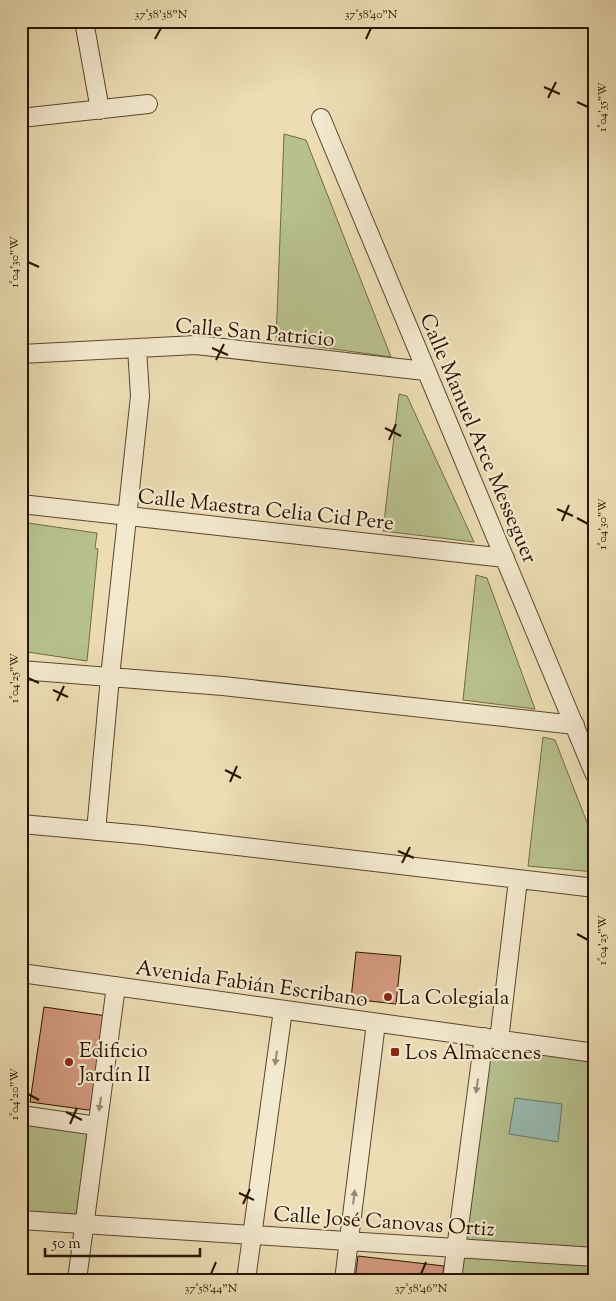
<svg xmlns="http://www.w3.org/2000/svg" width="616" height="1301" font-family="'Sorts Mill Goudy',serif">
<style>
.green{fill:#b7c18e;stroke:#706a47}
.water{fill:#99bbb1;stroke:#6c786a}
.building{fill:#d39980;stroke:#291400}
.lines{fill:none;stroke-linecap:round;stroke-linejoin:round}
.minor-casing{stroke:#5a462d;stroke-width:20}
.minor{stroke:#f3e9ce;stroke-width:18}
.oneway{fill:#988971}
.ticks{fill:none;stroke:#291400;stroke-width:2}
.poi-dot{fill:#8f2418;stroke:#f3e9ce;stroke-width:2}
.labels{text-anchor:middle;stroke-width:4.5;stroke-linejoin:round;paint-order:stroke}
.street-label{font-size:21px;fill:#291400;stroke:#f3e9ce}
.poi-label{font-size:21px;fill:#291400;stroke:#f3e9ce;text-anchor:start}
.neatline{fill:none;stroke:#291400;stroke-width:2}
.ticks-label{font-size:12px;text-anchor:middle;fill:#291400}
</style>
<rect width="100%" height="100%" fill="#ecddb4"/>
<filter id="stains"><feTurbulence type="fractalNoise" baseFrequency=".004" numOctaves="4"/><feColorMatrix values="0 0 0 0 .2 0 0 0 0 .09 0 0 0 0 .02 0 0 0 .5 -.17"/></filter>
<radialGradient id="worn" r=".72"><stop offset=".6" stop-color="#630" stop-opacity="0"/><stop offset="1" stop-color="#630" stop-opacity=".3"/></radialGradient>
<path class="green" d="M284,134L306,140L391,357L276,341Z
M399,394L407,396L474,542L383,531Z
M21,522L97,533L95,548L98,549L87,661L21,651Z
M476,575L487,578L535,709L463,700Z
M543,737L555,740L595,843V872L528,866Z
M484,1037L595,1053V1280H452Z
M21,1115L97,1126L85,1224L21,1220Z"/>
<path class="water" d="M515,1098L562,1104L558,1142L509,1134Z"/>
<path class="building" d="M356,952L401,956L396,1004L351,999Z
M44,1007L107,1016L93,1109L88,1110L30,1102Z
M358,1256L444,1266L442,1280H355Z"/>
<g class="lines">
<g class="minor-casing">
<path id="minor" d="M84,21L100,110
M21,118L148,104
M321,118L595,775
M21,354L196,345L425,371
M21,504L505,558
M21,670L223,686L575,725
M21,824L143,835L595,888
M96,831L110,677L140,396L137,348
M21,973L595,1053
M499,1040L518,880
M21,1115L97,1126
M21,1220L595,1257
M77,1280L116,986
M246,1280L283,1010
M344,1280L376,1023
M452,1280L484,1037"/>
</g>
<use href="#minor" class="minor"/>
</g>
<defs><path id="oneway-solid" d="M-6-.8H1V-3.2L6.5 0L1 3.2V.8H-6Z" transform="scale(1.25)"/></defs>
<g class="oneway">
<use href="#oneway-solid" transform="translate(276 1058) rotate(98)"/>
<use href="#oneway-solid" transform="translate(477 1086) rotate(98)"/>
<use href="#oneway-solid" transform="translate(100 1104) rotate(98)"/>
<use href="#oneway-solid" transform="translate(354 1197) rotate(-83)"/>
</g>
<path class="ticks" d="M155,39L161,28M366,39L371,28M544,87L560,94M548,98L556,82M577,102L588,107M28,262L39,267M212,348L228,355M216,360L224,344M385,428L401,436M389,440L396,424M557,509L573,516M577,518L588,524M562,521L569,505M28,678L39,683M53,690L68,697M57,701L64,686M225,770L241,778M230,782L237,766M398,851L414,858M402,863L410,847M577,934L588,940M28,1094L39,1100M66,1112L82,1120M70,1124L77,1108M239,1193L254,1200M243,1204L250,1189M211,1274L216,1262M421,1274L426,1262"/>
<g class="poi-dot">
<circle cx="388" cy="997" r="5"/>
<rect x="390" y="1047" width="10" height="10" rx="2.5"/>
<circle cx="69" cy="1062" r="5"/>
</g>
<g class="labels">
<g class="street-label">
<text transform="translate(255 332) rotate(5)" y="7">Calle San Patricio</text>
<text transform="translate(479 438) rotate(67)" y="7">Calle Manuel Arce Messeguer</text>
<text transform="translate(266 509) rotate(6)" y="7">Calle Maestra Celia Cid Pere</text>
<text transform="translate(252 983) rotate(8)" y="7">Avenida Fabián Escribano</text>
<text transform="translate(384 1221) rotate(4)" y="7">Calle José Canovas Ortiz</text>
</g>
<g class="poi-label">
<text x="398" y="1004">La Colegiala</text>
<text x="79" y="1057">Edificio<tspan x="79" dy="24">Jardín II</tspan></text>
<text x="405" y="1059">Los Almacenes</text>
</g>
</g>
<rect width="616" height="1301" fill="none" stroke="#ecddb4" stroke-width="55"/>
<path d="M45 1248v8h155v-8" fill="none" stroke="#291400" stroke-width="2.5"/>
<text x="52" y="1248" font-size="15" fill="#291400" stroke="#f3e9ce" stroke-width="4" paint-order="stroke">50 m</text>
<rect x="28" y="28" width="560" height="1246" class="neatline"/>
<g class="ticks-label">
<text x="161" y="18">37°58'38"N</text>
<text x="371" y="18">37°58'40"N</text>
<text transform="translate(602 107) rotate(-90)" y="4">1°04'35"W</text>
<text transform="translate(14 262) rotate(-90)" y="4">1°04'30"W</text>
<text transform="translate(602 524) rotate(-90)" y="4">1°04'30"W</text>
<text transform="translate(14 678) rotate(-90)" y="4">1°04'25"W</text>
<text transform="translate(602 940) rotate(-90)" y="4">1°04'25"W</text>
<text transform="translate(14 1094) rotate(-90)" y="4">1°04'20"W</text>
<text x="211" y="1292">37°58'44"N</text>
<text x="421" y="1292">37°58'46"N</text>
</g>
<rect width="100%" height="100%" filter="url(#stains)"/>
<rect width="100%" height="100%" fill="url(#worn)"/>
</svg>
